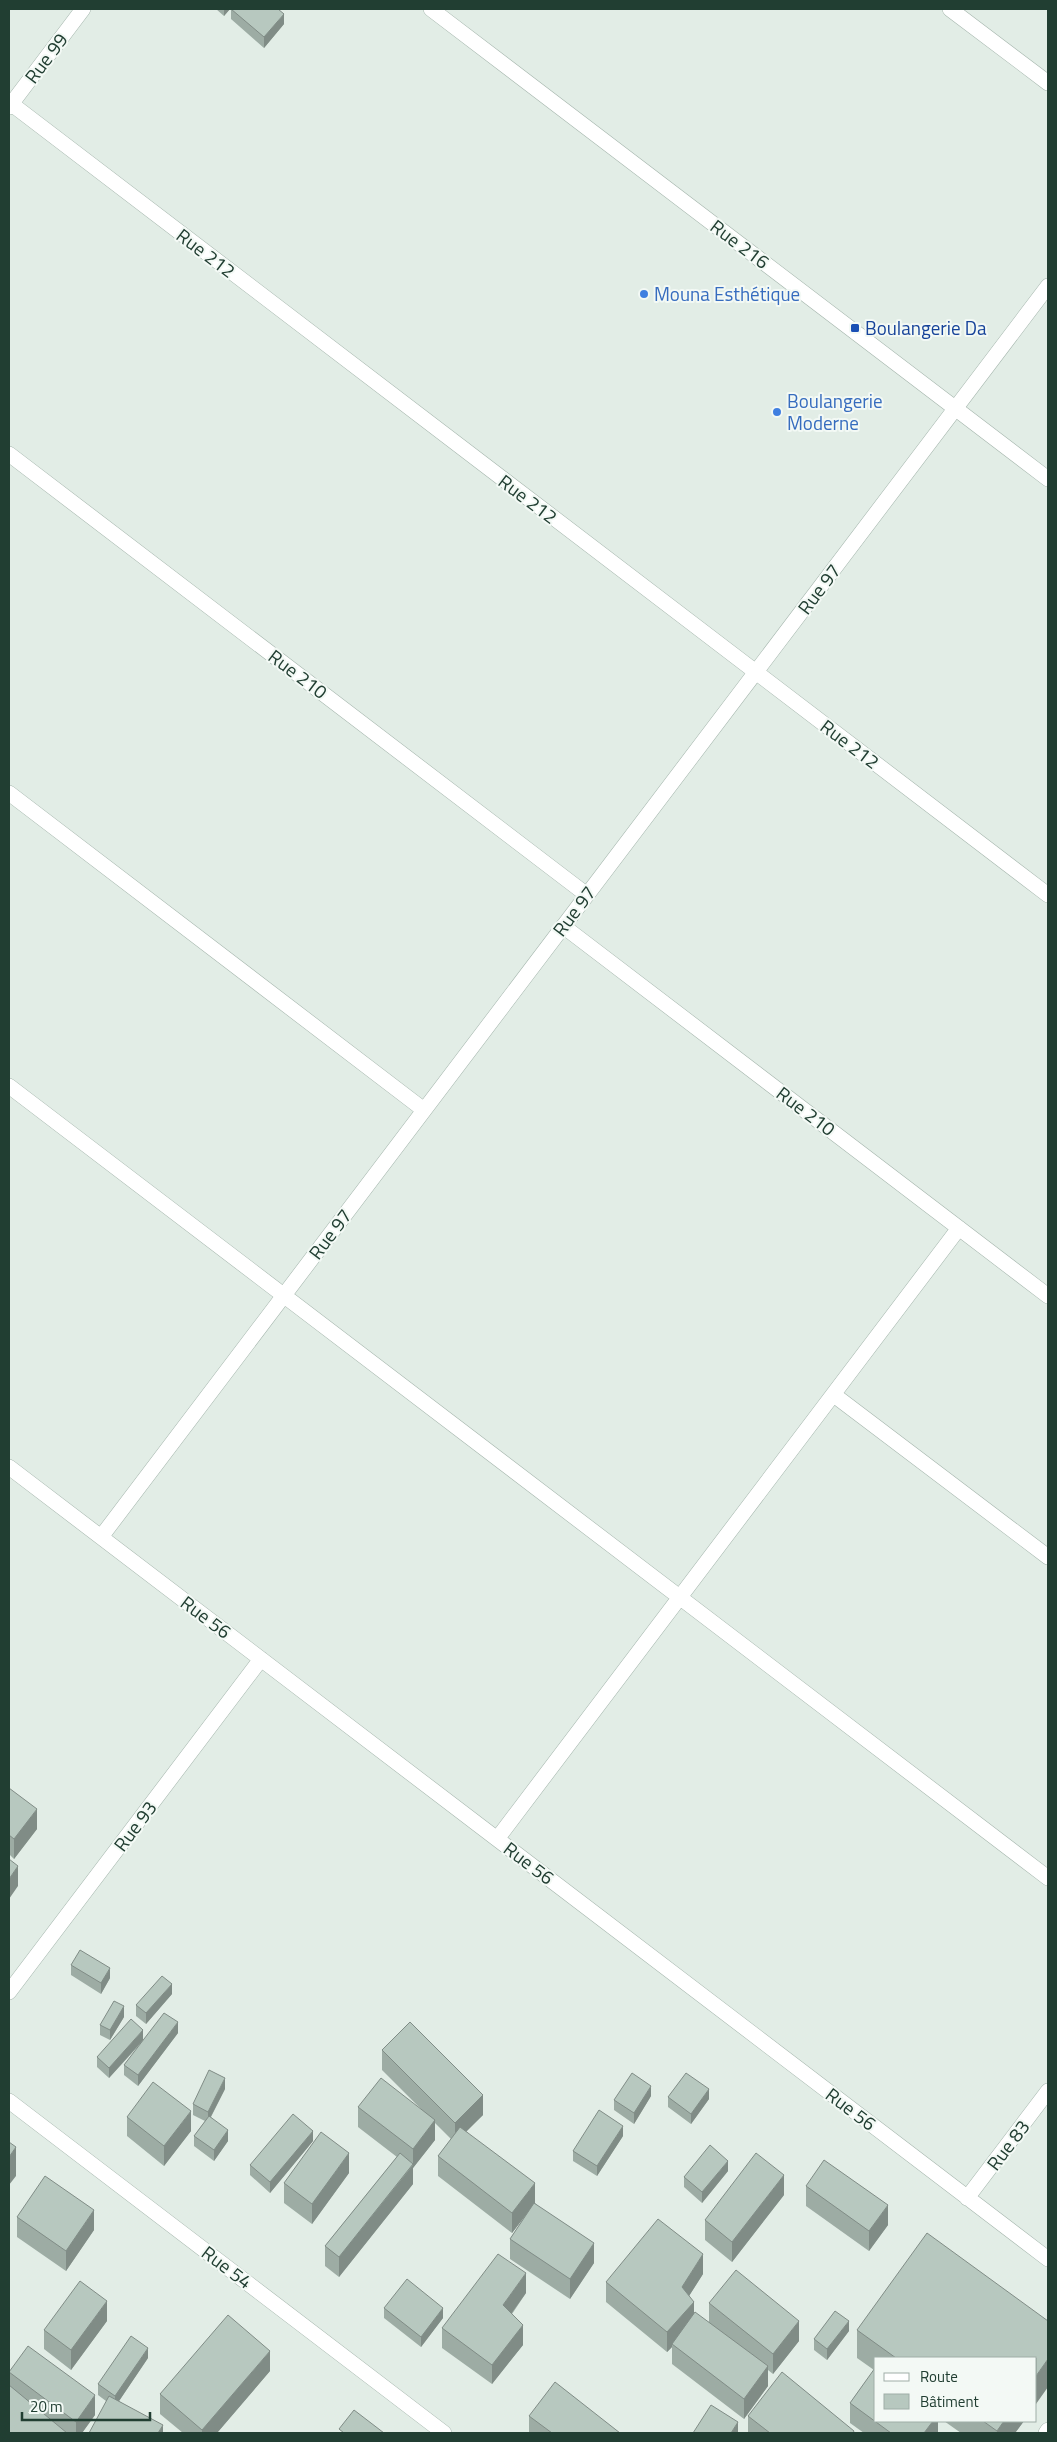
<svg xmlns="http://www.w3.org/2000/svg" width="1057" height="2442" font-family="'Titillium Web',sans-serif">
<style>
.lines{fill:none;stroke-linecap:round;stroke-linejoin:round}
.minor-casing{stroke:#a4b5ac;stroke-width:16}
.tertiary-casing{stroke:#a4b5ac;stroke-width:16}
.minor{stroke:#fff;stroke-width:15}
.tertiary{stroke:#fff;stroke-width:15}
.wall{fill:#9daca4}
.shaded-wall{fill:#808c86}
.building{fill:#b7c8bf;stroke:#808c86}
.shop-dot{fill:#3f7fe0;stroke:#f3f9f5;stroke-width:2}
.transit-dot{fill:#1a4fb4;stroke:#f3f9f5;stroke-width:2}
.labels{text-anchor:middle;stroke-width:4;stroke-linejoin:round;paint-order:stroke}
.street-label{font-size:19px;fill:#213e32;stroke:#f3f9f5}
.shop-label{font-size:19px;fill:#366cbe;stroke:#f3f9f5;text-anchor:start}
.transit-label{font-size:19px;fill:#164399;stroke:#f3f9f5;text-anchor:start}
</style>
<rect width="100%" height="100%" fill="#e2ede6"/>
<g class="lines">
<g class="minor-casing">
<path id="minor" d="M950,9L1048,83
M9,102L1048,895
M9,107L83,9
M9,454L587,895
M9,793L424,1110
M563,926L1048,1296
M9,1086L1048,1878
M834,1395L1048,1557
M9,1467L1048,2259
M101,1537L1048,286
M497,1839L959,1228
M9,1992L261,1659
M9,2101L444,2433
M967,2198L1048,2091
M1046,2433L1048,2430"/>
</g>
<g class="tertiary-casing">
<path id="tertiary" d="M431,9L1048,479"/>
</g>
<use href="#minor" class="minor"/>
<use href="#tertiary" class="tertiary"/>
</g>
<path class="wall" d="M216,9H230L224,16Z
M231,9L284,24L264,48L231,19Z
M9,1788L37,1829L14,1859L9,1854Z
M71,1965L110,1978L101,1994L71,1975Z
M172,1994L146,2024L136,2016V2005Z
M124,2017L110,2040L100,2035V2025Z
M178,2033L138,2086L124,2075V2065L143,2041L109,2078L97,2067V2057L143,2040Z
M382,2050L483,2115L466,2131L535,2203L594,2263L570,2299L510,2259V2239L525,2216L512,2233L438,2176V2156L451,2139L435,2123V2140L413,2168V2184L339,2277L325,2266V2246L397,2157L358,2127V2107L425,2113L382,2070Z
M225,2089L211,2117L228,2141L214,2161L194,2146V2136L205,2121L193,2115V2104Z
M651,2096L634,2124L614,2110V2100Z
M668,2097L709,2099L691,2124L668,2107Z
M127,2117L191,2131L164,2166L127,2136Z
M623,2136L597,2176L573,2161V2151Z
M313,2141L270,2193L250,2175V2165Z
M728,2171L702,2203L684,2187V2177Z
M349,2173L312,2224L284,2203V2183Z
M806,2186L888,2225L869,2251L806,2206Z
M784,2195L732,2262L705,2240V2220Z
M17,2217L94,2230L66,2271L17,2237Z
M703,2274L689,2296L694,2314L709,2322V2303L799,2341L773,2374L768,2370V2386L744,2419L672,2364V2347L667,2352L606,2302V2282Z
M526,2293L512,2314L523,2345L492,2384L442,2348V2328Z
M384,2308L443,2318L421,2347L384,2318Z
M107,2321L71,2370L44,2349V2330Z
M857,2330L1036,2358H876V2421H938V2433H864L850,2423V2403L874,2370L857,2358Z
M849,2331L827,2360L814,2350V2339Z
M148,2358L119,2401L163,2433L106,2401L98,2395V2384Z
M270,2371L217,2433H183L160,2414V2394Z
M9,2372L95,2415L82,2433H9Z
M529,2416L620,2433H529Z
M748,2416L854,2433H748Z
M944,2421H1024L1015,2433H961Z"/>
<path class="shaded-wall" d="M224,9H230L224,16Z
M284,14V24L264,48V37Z
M37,1809V1829L14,1859V1839Z
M18,1866V1886L9,1899V1879Z
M110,1968V1978L101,1994V1983Z
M172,1984V1994L146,2024V2013Z
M124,2006V2017L110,2040V2030Z
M178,2022V2033L138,2086V2075Z
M143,2030V2040L109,2078V2068Z
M225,2078V2089L208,2122V2112Z
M651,2086V2096L634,2124V2113Z
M709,2089V2099L691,2124V2114Z
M483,2095V2115L455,2143V2123Z
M191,2111V2131L164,2166V2146Z
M435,2120V2140L413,2168V2184L339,2277V2257L413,2165V2149Z
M623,2126V2136L597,2176V2166Z
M228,2130V2141L214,2161V2150Z
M313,2131V2141L270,2193V2182Z
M16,2147V2176L9,2185V2157Z
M349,2153V2173L312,2224V2204Z
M728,2161V2171L702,2203V2192Z
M784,2175V2195L732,2262V2242Z
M535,2183V2203L512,2233V2213Z
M888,2205V2225L869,2251V2231Z
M94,2210V2230L66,2271V2251Z
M594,2243V2263L570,2299V2279Z
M703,2254V2274L682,2307V2287Z
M526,2273V2293L503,2325V2305Z
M107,2301V2321L71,2370V2350Z
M694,2302V2322L672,2344V2347L667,2352V2332Z
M443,2308V2318L421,2347V2337Z
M799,2321V2341L773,2374V2354Z
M849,2321V2331L827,2360V2349Z
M523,2325V2345L492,2384V2365Z
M148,2348V2358L115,2407V2396Z
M270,2351V2371L217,2433H202V2430Z
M1048,2359V2387L1036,2404V2376Z
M768,2366V2386L744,2419V2399Z
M95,2395V2415L82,2433H76V2422Z
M933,2421H938V2433H924Z
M1004,2421H1024L1015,2433H997V2431Z
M738,2422V2433H731Z
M163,2425V2433H158Z"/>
<path class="building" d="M231,9H278L284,14L264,37Z
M9,1788L37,1809L14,1839L9,1835Z
M9,1859L18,1866L9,1879Z
M80,1950L110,1968L101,1983L71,1965Z
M162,1976L172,1984L146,2013L136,2005Z
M114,2001L124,2006L110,2030L100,2025Z
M164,2013L178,2022L138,2075L124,2065Z
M131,2019L143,2030L109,2068L97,2057Z
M410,2022L483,2095L455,2123L382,2050Z
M209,2070L225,2078L208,2112L193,2104Z
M632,2073L651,2086L634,2113L614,2100Z
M686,2073L709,2089L691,2114L668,2097Z
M381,2078L435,2120L413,2149L358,2107Z
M153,2082L191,2111L164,2146L127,2117Z
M599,2110L623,2126L597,2166L573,2151Z
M293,2114L313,2131L270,2182L250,2165Z
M209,2116L228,2130L214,2150L194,2136Z
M460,2127L535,2183L512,2213L438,2156Z
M321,2132L349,2153L312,2204L284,2183Z
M9,2142L16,2147L9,2157Z
M710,2145L728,2161L702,2192L684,2177Z
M400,2153L413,2164L339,2257L325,2246Z
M756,2153L784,2175L732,2242L705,2220Z
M824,2160L888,2205L869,2231L806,2186Z
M45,2176L94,2210L66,2251L17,2217Z
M534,2203L594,2243L570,2279L510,2239Z
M658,2219L703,2254L682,2287L694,2302L667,2332L606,2282Z
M927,2233L1048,2321V2359L1036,2376V2358H896L857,2330Z
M498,2254L526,2273L503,2305L523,2325L492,2365L442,2328Z
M736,2270L799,2321L773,2354L709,2303Z
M407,2279L443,2308L421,2337L384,2308Z
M80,2281L107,2301L71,2350L44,2330Z
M835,2311L849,2321L827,2349L814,2339Z
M695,2312L768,2366L744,2399L672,2344Z
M228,2315L270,2351L202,2430L160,2394Z
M131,2336L148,2348L115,2396L98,2384Z
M28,2346L95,2395L76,2422L9,2372Z
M875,2368L876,2369V2421H933L924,2433H891L850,2403Z
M782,2372L854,2431L853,2433H770L748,2416Z
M555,2382L620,2433H552L529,2416Z
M9,2385L67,2433H9Z
M109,2396L163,2425L158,2433H89Z
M711,2405L738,2422L731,2433H693Z
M354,2410L384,2433H344L339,2429Z
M983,2421H1004L997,2431Z"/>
<g class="shop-dot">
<circle cx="644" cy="294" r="5"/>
<circle cx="777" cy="412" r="5"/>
</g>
<rect class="transit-dot" x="850" y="323" width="10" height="10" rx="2.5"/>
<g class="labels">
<g class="street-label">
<text transform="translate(46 58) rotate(-53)" y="7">Rue 99</text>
<text transform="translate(740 244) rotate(37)" y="7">Rue 216</text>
<text transform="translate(206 253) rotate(37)" y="7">Rue 212</text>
<text transform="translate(528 499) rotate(37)" y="7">Rue 212</text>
<text transform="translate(819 589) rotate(-53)" y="7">Rue 97</text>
<text transform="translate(298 674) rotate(37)" y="7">Rue 210</text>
<text transform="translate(850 744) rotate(37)" y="7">Rue 212</text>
<text transform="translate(574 911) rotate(-53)" y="7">Rue 97</text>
<text transform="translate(806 1111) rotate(37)" y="7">Rue 210</text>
<text transform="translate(330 1234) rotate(-53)" y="7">Rue 97</text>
<text transform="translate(206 1617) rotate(37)" y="7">Rue 56</text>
<text transform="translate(135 1826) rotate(-53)" y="7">Rue 93</text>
<text transform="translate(529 1863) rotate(37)" y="7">Rue 56</text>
<text transform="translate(851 2109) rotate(37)" y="7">Rue 56</text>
<text transform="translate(1008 2145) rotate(-53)" y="7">Rue 83</text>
<text transform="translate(227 2267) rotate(37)" y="7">Rue 54</text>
</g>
<g class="shop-label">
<text x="654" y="301">Mouna Esthétique</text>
<text x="787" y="408">Boulangerie<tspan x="787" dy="22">Moderne</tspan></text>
</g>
<g class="transit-label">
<text x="865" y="335">Boulangerie Da</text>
</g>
</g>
<rect width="1057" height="2442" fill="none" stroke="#213e32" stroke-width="20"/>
<rect x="874" y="2357" width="162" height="65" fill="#f3f9f5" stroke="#9faea7"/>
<rect x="884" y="2373" width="25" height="8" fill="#ffffff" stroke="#9faea7"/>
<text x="920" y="2382" font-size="15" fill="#213e32">Route</text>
<rect x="884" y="2394" width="25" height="15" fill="#b7c8bf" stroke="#9faea7"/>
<text x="920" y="2407" font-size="15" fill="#213e32">Bâtiment</text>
<path d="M22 2412v8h128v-8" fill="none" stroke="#213e32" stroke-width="2.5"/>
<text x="30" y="2412" font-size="15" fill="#213e32" stroke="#f3f9f5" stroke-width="4" paint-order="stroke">20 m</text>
</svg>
